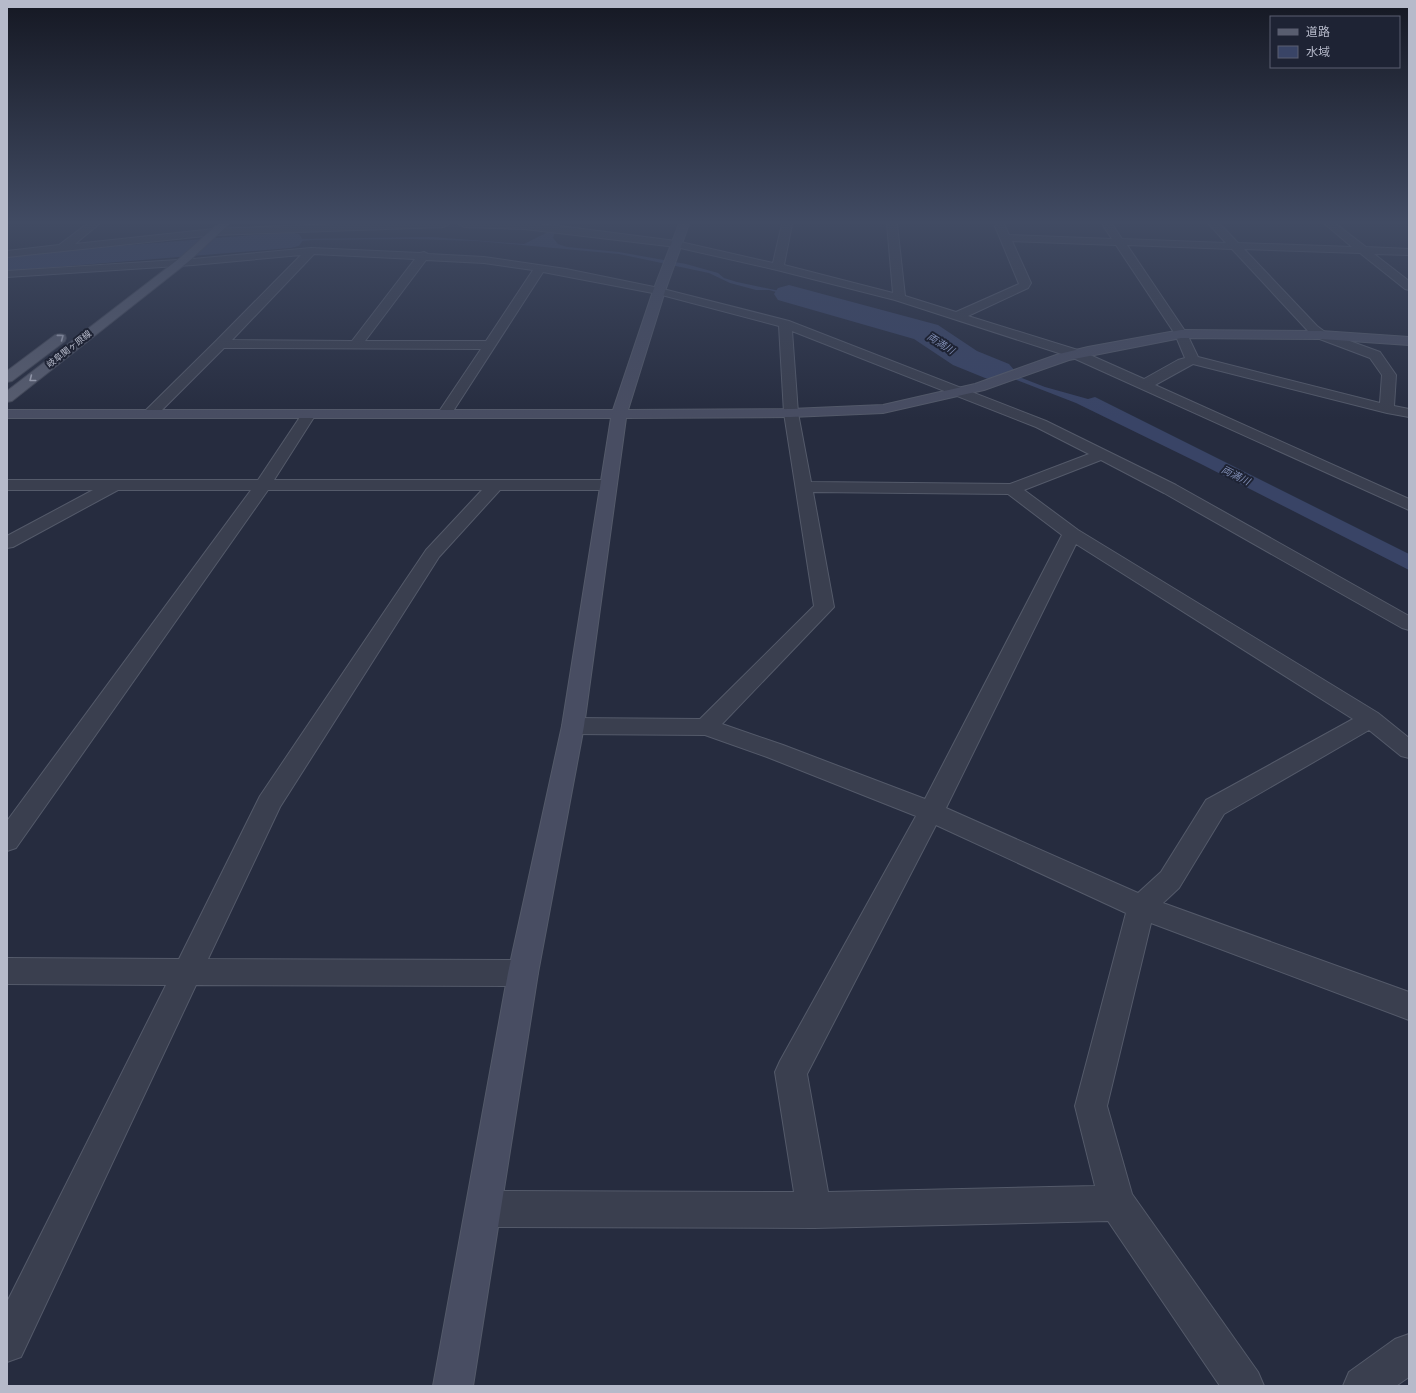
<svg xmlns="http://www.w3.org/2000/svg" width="1416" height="1393" font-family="'Alegreya Sans','Noto Sans JP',sans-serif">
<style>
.water{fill:#394466}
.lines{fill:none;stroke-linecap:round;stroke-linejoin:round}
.river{fill:#394466;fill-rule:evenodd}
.street-casing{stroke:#545a6a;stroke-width:2}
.secondary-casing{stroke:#545a6a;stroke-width:2}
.primary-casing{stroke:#434858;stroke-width:2}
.street{fill:#3a3f4f;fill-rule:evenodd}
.secondary{fill:#484d62;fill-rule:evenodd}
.primary{fill:#585d6f;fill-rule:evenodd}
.oneway{stroke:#a3a7b8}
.labels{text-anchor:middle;stroke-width:4;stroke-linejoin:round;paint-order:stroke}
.far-street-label{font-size:9px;fill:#b6baca;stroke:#1e2334}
.far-water-label{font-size:10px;font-style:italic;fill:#7e8bb1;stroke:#1e2334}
</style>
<rect width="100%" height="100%" fill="#262c3f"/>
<path class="water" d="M555,224H560L554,234L553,238L558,244L567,247L619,252L686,264L718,273L724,278L737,282L813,298L853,309L883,321L934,335L967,357L1045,387L1088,399L1095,397L1409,554V570L1201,464L1076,403L957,357L929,339L876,323L845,311L769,290H756L730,283L709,273L619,254L477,241L412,239L313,240L209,248L214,245L296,239L432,237L524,244L548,232Z"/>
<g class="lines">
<path class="river" d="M290,232L299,234L303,240L299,246L290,248L7,271V255Z
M789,285L938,325L977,351L1009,364L1015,371L1009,378L997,382L985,378L953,365L914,339L778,300L774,294L778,288Z"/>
<g class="street-casing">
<path id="street" d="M87,224H99L75,244L214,229L337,224H449L444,227L214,235L7,257V251L59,245Z
M459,224H538L567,227L676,241L773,263L782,224H792L784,265L893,293L887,224H897L905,296L956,312L1019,284L995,226L996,224H1004L1009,235L1112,239L1102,224H1112L1122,239L1226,243L1209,224H1220L1238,243L1352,247L1325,224H1336L1366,247L1409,249V255L1374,254L1409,281V290L1405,289L1360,253L1244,249L1317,326L1325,332L1380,352L1396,375L1394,406L1409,409V417L1387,413L1193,364L1155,385L1409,499V510L1071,357L895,300L777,270L676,247L525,229L464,227ZM1012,241L1116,245L1175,334L1185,358L1178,360L1144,379L1081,351L968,316L1028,288L1031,283ZM1127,245L1232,249L1309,332L1317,338L1370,358L1382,375L1380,403L1198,357L1187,334Z
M311,248L420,253L424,252L428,254L484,257L566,269L659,288L789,321L1046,421L1176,485L1409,616V630L1402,628L1164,493L1101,460L1024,490L1078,530L1378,713L1409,738V758L1401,756L1369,730L1224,814L1179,888L1163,903L1409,992V1020L1151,923L1107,1106L1132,1194L1258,1372L1264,1386H1220L1108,1221L814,1228L484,1227L472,1221L466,1209L472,1197L484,1191L794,1192L775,1072L780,1061L916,816L767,757L705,735L573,734L565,732L562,726L565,720L573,718L700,719L814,606L784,413L779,326L658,294L543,272L450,416L445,417L440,416L438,413L481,349L224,348L155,417L150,418L145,417L143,414L145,411L216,341L301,255L193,265L7,277V271L193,259ZM314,254L415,259L352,341L232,340ZM426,260L484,263L533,270L486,341H365ZM792,331L1036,427L1089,454L1010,484L811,482L798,413ZM813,492L1008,494L1062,535L925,799L783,745L722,724L834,607ZM1076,544L1353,719L1206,800L1161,872L1138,893L946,808ZM936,825L1126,913L1075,1106L1095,1186L828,1192L807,1074Z
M309,410L314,411L316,414L274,480H608L614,481L616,485L614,489L608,490H500L439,557L280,807L208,959L523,960L533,964L538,973L533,982L523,986L196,985L21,1357L7,1362V1302L166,985L7,984V958L179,959L260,796L426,550L482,490H268L16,848L7,851V821L251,490H118L13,547L7,548V536L93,490H7V480H258L304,411Z
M1409,1334V1377L1396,1386H1343L1349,1372L1395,1339Z"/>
</g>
<g class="secondary-casing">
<path id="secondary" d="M679,224H689L665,291L628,410L791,409L883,405L975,384L1059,354L1088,347L1181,330L1321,331L1409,337V345L1321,339L1181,338L1069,360L984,390L883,413L791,417L626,418L584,726L538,973L473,1386H433L508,973L562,726L611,418H7V410H613L653,291Z"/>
</g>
<g class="primary-casing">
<path id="primary" d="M218,224H229L188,262L12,401L7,402V391L180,258Z
M60,334L65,335L66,338L65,341L12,381L7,382V371L55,335Z"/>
</g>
<use href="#street" class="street"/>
<use href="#secondary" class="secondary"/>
<use href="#primary" class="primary"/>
</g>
<defs><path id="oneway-chevron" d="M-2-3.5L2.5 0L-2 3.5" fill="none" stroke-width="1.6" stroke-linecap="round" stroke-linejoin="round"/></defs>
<g class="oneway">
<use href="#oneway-chevron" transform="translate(61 337) rotate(-37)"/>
<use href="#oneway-chevron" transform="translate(32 379) rotate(142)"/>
</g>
<linearGradient id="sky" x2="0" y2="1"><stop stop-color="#151823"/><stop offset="0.53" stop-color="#414b63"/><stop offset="1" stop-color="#414b63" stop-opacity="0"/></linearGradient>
<rect width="1416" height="419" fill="url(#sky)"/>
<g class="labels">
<g class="far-street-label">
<text transform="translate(69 349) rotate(-38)" y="3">岐阜関ヶ原線</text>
</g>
<g class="far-water-label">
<text transform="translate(941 343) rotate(33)" y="4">両満川</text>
<text transform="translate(1236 475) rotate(27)" y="4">両満川</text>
</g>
</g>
<rect width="1416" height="1393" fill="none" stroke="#b6baca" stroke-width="16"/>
<rect x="1270" y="16" width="130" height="52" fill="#1e2334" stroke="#5b5f70"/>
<rect x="1278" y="29" width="20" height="6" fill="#585d6f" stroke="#5b5f70"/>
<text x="1306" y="36" font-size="12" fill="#b6baca">道路</text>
<rect x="1278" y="46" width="20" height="12" fill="#394466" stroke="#5b5f70"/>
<text x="1306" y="56" font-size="12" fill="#b6baca">水域</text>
</svg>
